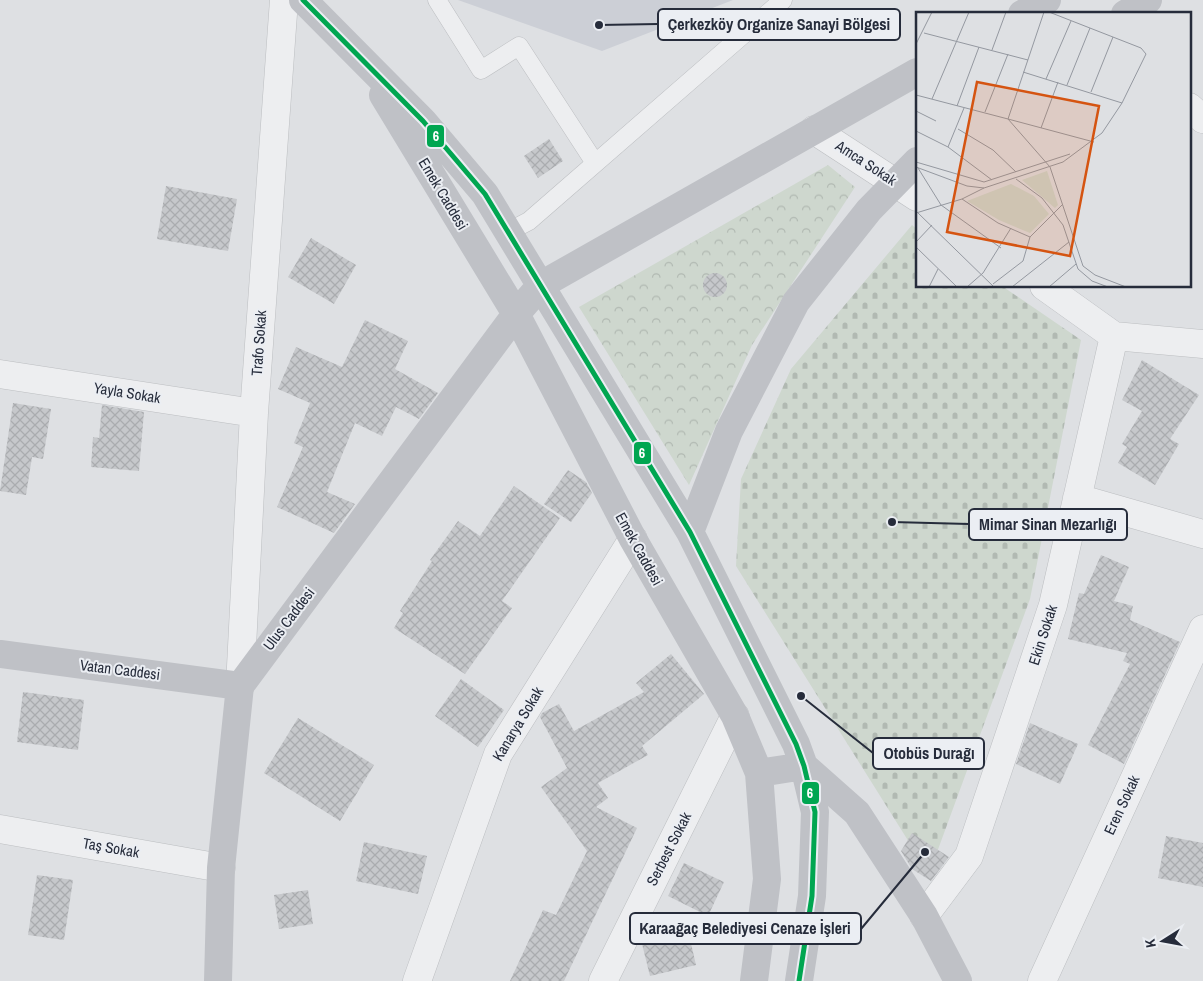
<svg xmlns="http://www.w3.org/2000/svg" width="1203" height="981" font-family="'Archivo Narrow',sans-serif">
<style>
.built{fill:#cccfd6}
.cemetery{fill:url(#cemetery-stones)}
.park{fill:url(#park-crowns)}
.building{fill:url(#building-cross-hatch)}
.lines{fill:none;stroke-linecap:round;stroke-linejoin:round}
.lane-casing{stroke:#bcbec1;stroke-width:19}
.street-casing{stroke:#bcbec1;stroke-width:29}
.lane{stroke:#edeef0;stroke-width:18}
.street{stroke:#edeef0;stroke-width:28}
.secondary{stroke:#bfc1c6;stroke-width:28}
.bus-1-casing{stroke:#ebeef3;stroke-width:9}
.bus-1{stroke:#00a651;stroke-width:5}
.labels{text-anchor:middle;stroke-width:4;stroke-linejoin:round;paint-order:stroke}
.street-label{font-size:15px;fill:#262c3b;stroke:#ebeef3}
.inset-road{fill:none;stroke:#9498a0;stroke-width:1}
.view{fill:#d55411;fill-opacity:0.15;stroke:#d55411;stroke-width:2.5}
.inset-edge{fill:none;stroke:#262c3b;stroke-width:2.5}
.leader{fill:none;stroke:#262c3b;stroke-width:2}
.callout-dot{fill:#262c3b;stroke:#ebeef3;stroke-width:2}
.callout{fill:#ebeef3;stroke:#262c3b;stroke-width:2}
.callout-label{font-size:16px;text-anchor:middle;font-weight:bold;fill:#262c3b}
.line-badge{stroke:#ebeef3;stroke-width:2}
.badge-label{font-size:14px;text-anchor:middle;font-weight:bold;fill:#fff}
</style>
<defs>
<pattern id="cemetery-stones" width="16" height="16" patternUnits="userSpaceOnUse" patternTransform="scale(1.25)"><rect width="16" height="16" fill="#ced7ce"/><path d="M2 7V4a2 2 0 0 1 4 0v3zM10 15v-3a2 2 0 0 1 4 0v3z" fill="#b1b9b2"/></pattern>
<pattern id="park-crowns" width="20" height="18" patternUnits="userSpaceOnUse" patternTransform="scale(1.25)"><rect width="20" height="18" fill="#ced7ce"/><path d="M2 6a3 3 0 1 1 6 0M12 15a3 3 0 1 1 6 0" fill="none" stroke="#b1b9b2"/></pattern>
<pattern id="building-cross-hatch" width="8" height="8" patternUnits="userSpaceOnUse" patternTransform="scale(1.25)"><rect width="8" height="8" fill="#c6c8cb"/><path d="M0 0l8 8M0 8l8-8" fill="none" stroke="#aaacaf"/></pattern>
</defs>
<rect width="100%" height="100%" fill="#dee0e3"/>
<path class="built" d="M458,0H733L602,51Z"/>
<path class="cemetery" d="M912,225L917,229V286H1002L1081,340L1030,599L929,874L736,566L741,479L791,369Z"/>
<path class="park" d="M828,165L855,187L752,345L689,485L579,307Z"/>
<path class="building" d="M549,139L563,161L538,178L524,156Z
M166,186L237,199L228,251L157,239Z
M311,238L356,265L334,304L288,277Z
M703 285a12 12 0 1 1 24 0a12 12 0 1 1-24 0Z
M365,320L408,341L395,369L438,393L419,419L396,407L382,436L355,423L327,492L355,504L334,533L277,507L303,447L294,443L310,403L278,389L296,347L342,367Z
M1142,360L1199,395L1170,439L1179,444L1155,485L1118,463L1127,447L1122,444L1142,411L1122,400Z
M13,403L51,409L43,459L32,457L26,495L0,491Z
M102,405L144,412L139,471L91,467L93,437L99,438Z
M568,470L586,482L592,493L571,522L544,504Z
M514,486L560,518L502,601L512,608L465,674L394,628L403,613L400,611L432,561L430,560L458,521L480,536Z
M1101,555L1129,567L1114,601L1133,606L1130,620L1180,642L1124,764L1088,745L1130,664L1123,661L1127,653L1068,639L1079,593L1084,594Z
M671,654L704,694L642,746L648,755L598,783L608,798L596,807L637,828L564,981H510L543,910L556,915L587,851L541,787L567,768L540,717L542,713L559,704L574,731L644,692L636,683Z
M461,679L504,710L478,747L435,716Z
M23,692L84,700L78,750L17,742Z
M298,718L374,765L340,821L264,773Z
M1030,723L1078,744L1060,784L1016,764Z
M912,833L949,857L931,881L912,869L901,851Z
M1166,836L1203,843V887L1158,878Z
M364,842L427,856L418,894L356,881Z
M684,863L724,882L708,916L668,896Z
M37,875L73,880L64,940L28,935Z
M308,890L313,924L279,929L274,895Z
M686,922L696,965L650,976L641,940L645,932Z"/>
<g class="lines">
<g class="lane-casing">
<path id="lane" d="M437,0L481,70L519,46L595,163
M508,232L529,221L783,0"/>
</g>
<g class="street-casing">
<path id="street" d="M1189,107L1203,119
M814,130L917,197
M1044,286L1114,336L1203,344
M0,374L254,413
M1077,498L1203,534
M240,686L254,413L284,0
M0,829L221,868
M924,916L969,856L1053,605L1114,336
M417,981L498,754L633,539
M603,981L735,716
M1042,981L1203,629"/>
</g>
<use href="#lane" class="lane"/>
<use href="#street" class="street"/>
<path class="secondary" d="M303,0L423,121L485,194L690,532L796,744L804,766L815,812L812,896L799,981
M1022,14L1047,0
M1125,14L1148,0
M383,95L516,314L633,539L735,716L759,773L767,879L754,981
M690,532L729,431L796,302L869,210L917,161
M0,654L240,686
M759,773L804,766L857,813L924,916L958,981
M218,981L221,868L240,686L516,314L541,285L917,72"/>
<g class="bus-1-casing">
<path id="bus-1" d="M303,0L423,121L485,194L690,532L796,744L804,766L815,812L812,896L799,981"/>
</g>
<use href="#bus-1" class="bus-1"/>
</g>
<g class="labels">
<g class="street-label">
<text transform="translate(866 163) rotate(33)" y="5">Amca Sokak</text>
<text transform="translate(443 194) rotate(59)" y="5">Emek Caddesi</text>
<text transform="translate(259 343) rotate(-86)" y="5">Trafo Sokak</text>
<text transform="translate(127 393) rotate(9)" y="5">Yayla Sokak</text>
<text transform="translate(639 549) rotate(61)" y="5">Emek Caddesi</text>
<text transform="translate(289 619) rotate(-53)" y="5">Ulus Caddesi</text>
<text transform="translate(1043 635) rotate(-72)" y="5">Ekin Sokak</text>
<text transform="translate(120 670) rotate(7)" y="5">Vatan Caddesi</text>
<text transform="translate(518 724) rotate(-59)" y="5">Kanarya Sokak</text>
<text transform="translate(1122 805) rotate(-65)" y="5">Eren Sokak</text>
<text transform="translate(111 848) rotate(10)" y="5">Taş Sokak</text>
<text transform="translate(669 849) rotate(-63)" y="5">Serbest Sokak</text>
</g>
</g>
<g transform="translate(916 12)">
<rect width="275" height="275" fill="#dee0e3"/>
<path d="M95,172L118,184L133,202L114,221L83,208L51,189Z" fill="#ced7ce"/>
<path d="M131,159L142,193L139,196L106,168Z" fill="#ced7ce"/>
<path class="inset-road" d="M128,0L92,107L178,130M8,21L112,48M0,32L16,0M76,38L90,0M107,60L206,91M130,67L155,9M151,73L174,16M175,80L197,25M0,83L92,107L134,155L167,254L179,263L210,275M16,87L53,0M41,94L63,35M0,99L20,109M69,100L92,42M125,116L142,70M42,117L77,138L100,160M0,119L32,135L76,168M32,135L48,96M0,150L68,170L154,142M0,155L51,174L68,176L147,150L186,121L206,91L230,42L225,36L133,0M2,156L25,193L85,236M100,167L126,186L147,213L162,257L176,269L192,275M46,187L82,211L114,225M1,200L78,275M0,201L46,187L68,176M0,230L16,213M0,235L41,275M77,272L107,249L114,225L147,192M13,275L22,257M51,275L67,261L95,216M96,275L153,230M133,275L160,252"/>
<path class="view" d="M61,70L183,94L154,244L31,220Z"/>
<rect width="275" height="275" class="inset-edge"/>
</g>
<path class="leader" d="M599 25L658 24M892 522L969 524M801 696L873 753M925 852L861 929"/>
<g class="callout-dot">
<circle cx="599" cy="25" r="5"/>
<circle cx="892" cy="522" r="5"/>
<circle cx="801" cy="696" r="5"/>
<circle cx="925" cy="852" r="5"/>
</g>
<g class="callout">
<rect x="658" y="9" width="242" height="31" rx="5"/>
<rect x="969" y="509" width="158" height="31" rx="5"/>
<rect x="873" y="738" width="111" height="31" rx="5"/>
<rect x="630" y="913" width="231" height="31" rx="5"/>
</g>
<g class="callout-label">
<text x="779" y="30">Çerkezköy Organize Sanayi Bölgesi</text>
<text x="1048" y="530">Mimar Sinan Mezarlığı</text>
<text x="929" y="759">Otobüs Durağı</text>
<text x="745" y="934">Karaağaç Belediyesi Cenaze İşleri</text>
</g>
<g class="line-badge">
<rect x="426" y="124" width="19" height="24" rx="5" fill="#00a651"/>
<rect x="633" y="441" width="19" height="24" rx="5" fill="#00a651"/>
<rect x="801" y="781" width="19" height="24" rx="5" fill="#00a651"/>
</g>
<g class="badge-label">
<text x="436" y="141">6</text>
<text x="642" y="458">6</text>
<text x="810" y="798">6</text>
</g>
<g transform="translate(1163 941) rotate(259)" stroke="#ebeef3" stroke-width="4" paint-order="stroke">
<path d="M0-4L9 19L0 12L-9 19Z" fill="#262c3b"/>
<text y="-8" font-size="14" font-weight="bold" text-anchor="middle" fill="#262c3b">K</text>
</g>
</svg>
